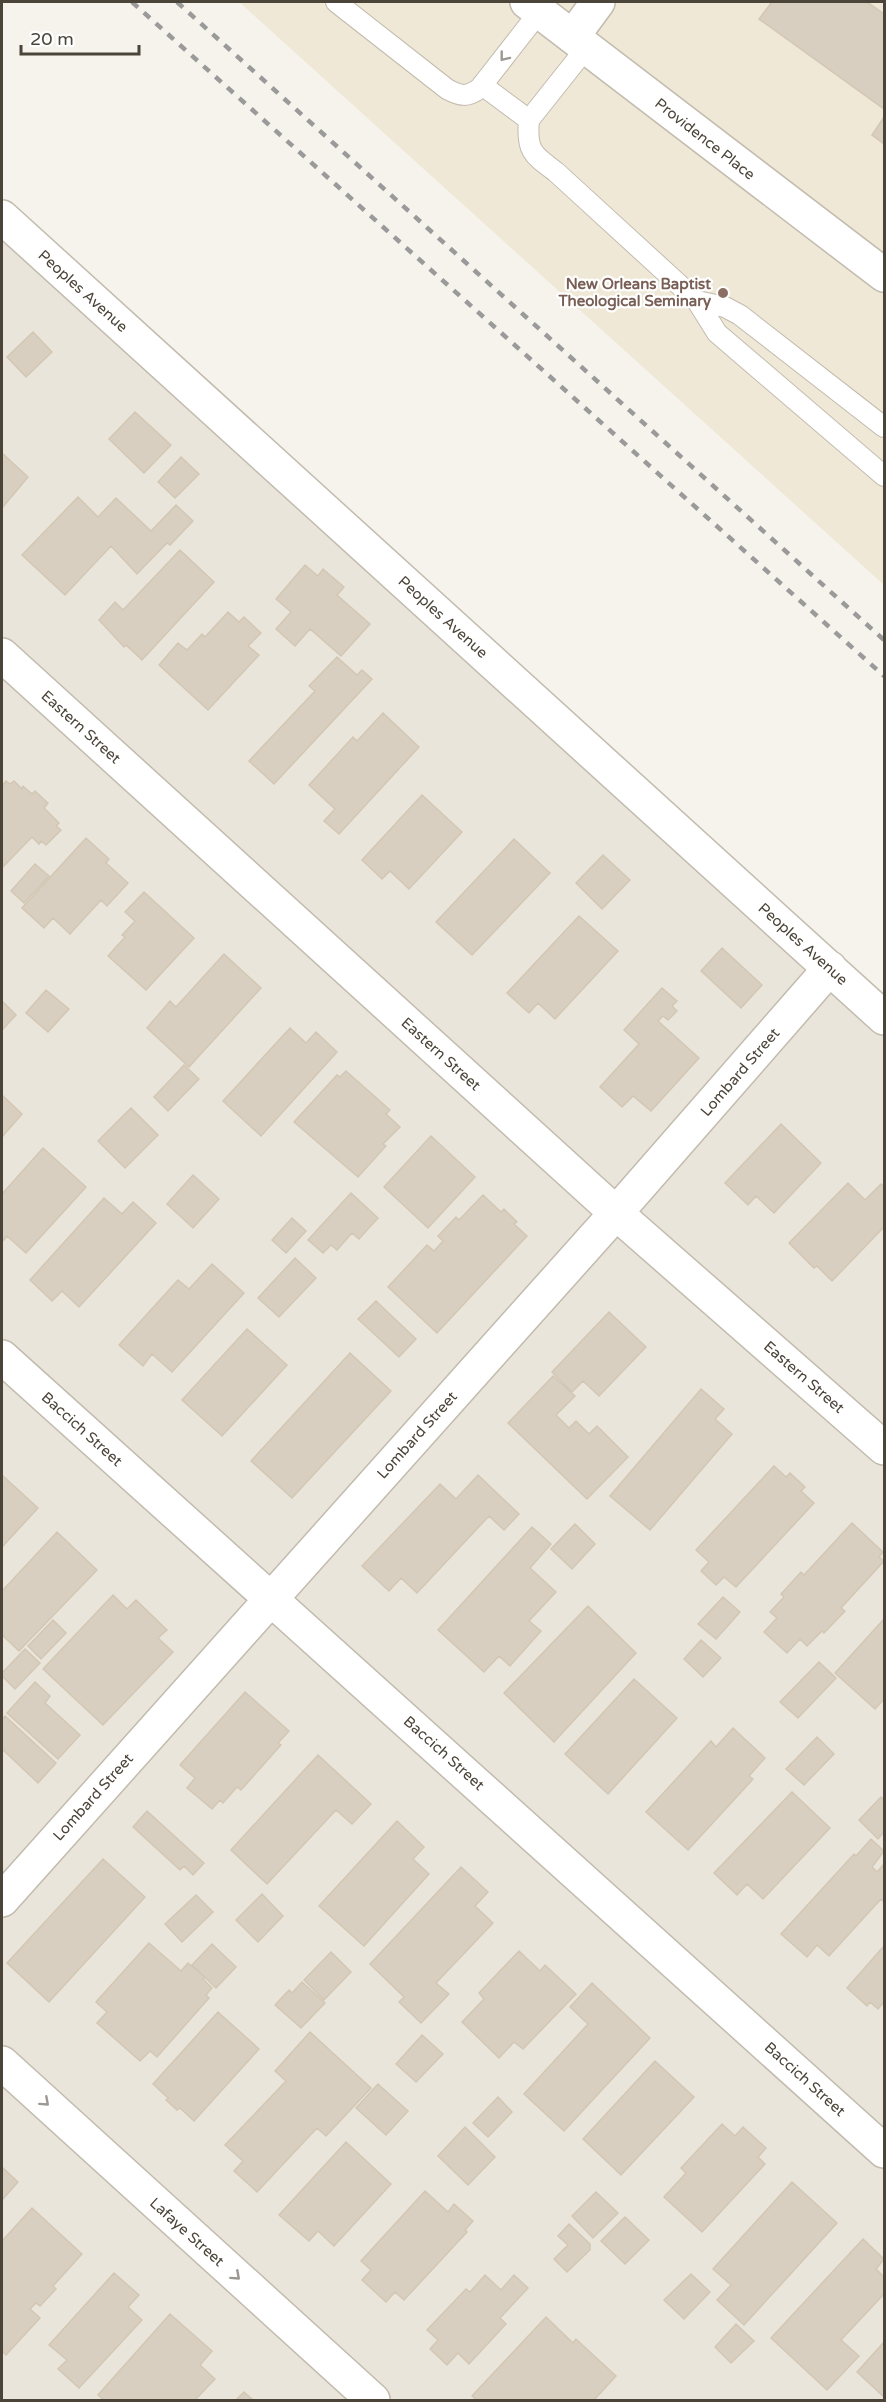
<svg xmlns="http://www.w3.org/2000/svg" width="886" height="2402" font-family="'Varela Round',sans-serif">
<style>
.residential{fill:#eae5da}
.education{fill:#efe8d6}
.building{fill:#d8cfc1;stroke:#d3c7b4;stroke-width:1.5}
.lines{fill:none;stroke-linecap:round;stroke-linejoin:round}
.lane-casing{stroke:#c2bbae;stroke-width:22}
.street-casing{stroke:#c2bbae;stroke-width:36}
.lane{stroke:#fff;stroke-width:20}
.street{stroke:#fff;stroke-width:33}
.rail{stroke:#9a9a9a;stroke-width:4.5;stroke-dasharray:8 8;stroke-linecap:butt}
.oneway{stroke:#9c9892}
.education-dot{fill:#8d6e63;stroke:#fff;stroke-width:2}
.labels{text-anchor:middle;stroke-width:4.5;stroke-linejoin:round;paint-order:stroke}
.street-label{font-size:15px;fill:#4b4439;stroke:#fff}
.education-label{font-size:15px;font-weight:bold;fill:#785e54;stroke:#fff;text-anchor:end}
</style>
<rect width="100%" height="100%" fill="#f6f3ec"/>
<path class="residential" d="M2,217L884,993V2400H2Z"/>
<path class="education" d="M239,2H884V585Z"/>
<path class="building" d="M772,2H867L884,14V109L759,19Z
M884,117V144L872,135Z
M33,332L52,352L26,377L7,357Z
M135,412L171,445L144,473L109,439Z
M2,453L28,477L2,508Z
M181,457L199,474L175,498L158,482Z
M78,497L98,517L116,498L151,531L176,505L193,521L170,545L167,543L137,574L111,546L65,595L22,555Z
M180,550L214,582L142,660L126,645L124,647L99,620L115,602L123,610Z
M305,565L318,576L323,569L344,587L337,595L370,624L341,656L310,629L295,646L276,629L291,612L276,599Z
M228,612L239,622L244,617L261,633L248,646L259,655L208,710L159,665L178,643L187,650L202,634L205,637Z
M337,657L357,675L362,670L372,679L274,784L249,761L315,691L309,686Z
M383,713L419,747L339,834L324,821L335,809L309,785L353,737L357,741Z
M6,781L10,784L14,781L22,789L23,786L32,794L35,791L48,803L44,808L59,823L56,826L61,830L46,845L41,841L39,844L32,837L2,868V786Z
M422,795L462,832L409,889L390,871L382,879L362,860Z
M86,838L109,859L106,863L128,883L107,906L101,900L70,934L53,918L44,928L22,908Z
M514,839L550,873L472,955L436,922Z
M603,855L630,880L602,909L576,883Z
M35,864L49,876L24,903L11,891Z
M144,892L194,938L146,990L108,956L125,937L122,935L135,921L125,912Z
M579,916L618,951L555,1019L538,1003L529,1013L507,993Z
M722,948L762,985L741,1008L701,971Z
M224,954L261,988L189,1067L147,1028L170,1001L176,1007Z
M662,988L677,1001L672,1006L677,1011L668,1020L663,1016L658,1021L699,1058L651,1111L633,1096L622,1107L600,1087L639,1044L624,1030Z
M46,990L69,1009L48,1032L26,1013Z
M2,1001L16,1015L2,1030Z
M290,1028L306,1043L316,1032L337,1052L261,1136L223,1101Z
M184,1065L199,1079L168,1111L154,1097Z
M346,1071L390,1110L386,1114L400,1127L383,1144L386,1146L358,1177L294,1122L337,1075L340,1077Z
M2,1095L22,1114L2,1137Z
M131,1108L158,1135L125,1168L98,1141Z
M781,1124L821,1163L774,1213L756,1196L748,1205L725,1183Z
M431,1136L475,1177L428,1228L384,1187Z
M43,1148L86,1187L26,1253L7,1236L2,1242V1194Z
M193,1175L219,1199L193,1228L167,1204Z
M848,1183L865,1200L881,1184L884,1187V1227L832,1281L817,1266L814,1268L789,1243Z
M351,1193L378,1218L359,1239L352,1233L337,1250L331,1245L323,1253L308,1240Z
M483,1195L501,1212L504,1209L517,1222L514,1224L527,1236L437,1333L388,1287L427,1245L434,1251L443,1241L438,1236L456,1217L459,1220Z
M104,1198L122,1214L133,1202L156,1223L79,1307L62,1291L52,1301L30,1280Z
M292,1218L306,1231L286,1253L272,1240Z
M295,1258L316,1278L279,1317L258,1298Z
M212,1264L244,1293L172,1372L152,1354L143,1366L119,1345L178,1280L189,1289Z
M376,1301L416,1339L399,1357L358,1319Z
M609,1312L646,1347L599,1396L583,1381L572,1392L552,1372Z
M247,1329L287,1365L222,1436L182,1400Z
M350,1353L391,1391L292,1498L251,1461Z
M553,1376L575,1396L556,1415L569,1428L576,1421L589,1434L597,1426L628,1457L587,1499L508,1423Z
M701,1389L724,1409L715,1419L732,1434L650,1530L610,1496Z
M774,1466L786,1477L790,1473L805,1487L801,1491L814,1503L736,1587L724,1577L716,1585L701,1571L709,1562L696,1550Z
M2,1475L38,1508L2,1547Z
M478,1475L519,1514L504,1530L489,1516L417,1593L401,1578L389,1591L362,1566L440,1484L456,1499Z
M852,1523L883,1552L879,1557L884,1561L841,1608L845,1611L824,1633L822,1631L807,1646L800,1639L787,1653L764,1632L777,1618L770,1612L784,1597L781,1594L801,1572L804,1575Z
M575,1524L595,1544L572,1569L551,1549Z
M532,1527L551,1544L530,1568L556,1592L529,1621L541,1631L510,1666L499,1656L484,1672L438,1630Z
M57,1532L97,1570L19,1651L2,1635V1591Z
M113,1595L127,1609L136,1600L167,1630L158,1638L173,1652L103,1725L43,1669Z
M723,1597L740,1612L716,1639L698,1624Z
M588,1606L636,1653L554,1742L504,1693Z
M884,1619V1699L875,1709L835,1673Z
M53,1620L66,1633L41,1659L28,1646Z
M701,1640L721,1658L703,1677L684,1659Z
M25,1649L40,1663L15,1689L2,1676V1673Z
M819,1662L836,1678L798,1718L780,1702Z
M634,1679L677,1718L608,1794L565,1754Z
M35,1682L50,1696L45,1703L80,1735L58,1759L7,1713Z
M245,1692L289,1731L278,1743L281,1745L241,1790L237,1787L223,1803L220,1800L212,1809L187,1788L195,1778L180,1765Z
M5,1716L56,1763L38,1783L2,1749V1720Z
M733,1728L765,1758L749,1776L753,1779L688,1850L646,1812L711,1741L716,1747Z
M817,1737L834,1754L804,1785L786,1769Z
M318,1755L371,1804L352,1824L336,1810L267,1884L231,1850Z
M792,1792L830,1828L763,1899L747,1884L737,1895L714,1873Z
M881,1797L884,1800V1832L878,1839L859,1820Z
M147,1811L204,1863L193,1875L184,1866L180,1870L133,1827Z
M397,1821L424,1847L413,1859L429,1874L364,1946L319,1906Z
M871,1839L884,1851L872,1867L877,1872L883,1865L884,1867V1902L881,1899L829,1956L817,1945L807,1957L781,1934L854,1854L856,1856Z
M103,1859L145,1897L49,2002L7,1963Z
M461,1867L488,1892L475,1906L493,1923L436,1983L449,1994L421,2023L399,2002L404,1997L370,1964Z
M262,1894L283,1916L258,1942L236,1920Z
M196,1895L213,1912L182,1942L165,1924Z
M149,1943L181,1971L188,1963L205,1977L203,1979L212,1988L206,1995L209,1998L157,2057L150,2051L140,2061L97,2023L107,2012L96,2002Z
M212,1944L236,1967L216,1988L192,1965Z
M884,1946V2002L878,2009L870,2002L867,2006L847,1988Z
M519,1951L540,1971L545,1965L576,1994L523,2049L514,2042L499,2058L462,2022L484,1999L479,1993Z
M331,1952L351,1972L324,2000L304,1980Z
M302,1982L325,2003L301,2028L275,2005L289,1990L292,1993Z
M592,1983L650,2038L564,2131L524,2094L588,2024L570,2007Z
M218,2012L259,2049L194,2121L180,2108L177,2110L166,2100L168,2098L153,2084Z
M310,2032L371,2088L326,2136L317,2128L257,2192L234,2171L243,2161L225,2145L286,2081L275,2071Z
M422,2035L443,2054L416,2082L396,2064Z
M655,2061L694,2097L621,2175L583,2139Z
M378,2084L408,2111L386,2135L356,2108Z
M498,2097L512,2112L488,2137L473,2123Z
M722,2124L735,2136L743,2127L766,2148L758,2157L765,2164L702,2232L664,2197L686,2173L681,2168Z
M465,2127L495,2157L468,2185L438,2156Z
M346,2142L391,2184L334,2246L318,2231L309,2241L279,2215Z
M2,2167L18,2182L2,2200Z
M792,2182L837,2223L744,2325L717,2300L731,2285L713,2269Z
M425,2191L448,2212L454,2204L473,2221L465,2230L467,2232L404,2300L395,2292L386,2302L362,2280L371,2270L361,2261Z
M596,2192L618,2213L593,2238L572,2216Z
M32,2208L82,2254L53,2286L56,2289L40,2306L36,2303L30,2309L40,2318L6,2355L2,2351V2241Z
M625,2217L649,2240L625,2264L601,2241Z
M569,2224L590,2244V2250L567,2272L554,2259L568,2245L558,2236Z
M863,2239L884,2259L876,2269L884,2277V2294L841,2340L859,2356L827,2390L771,2338Z
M114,2273L139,2295L128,2307L142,2320L79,2388L58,2369L67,2360L49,2345Z
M691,2274L710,2292L684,2319L664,2300Z
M485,2275L501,2290L514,2275L528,2288L500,2318L506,2324L469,2364L458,2353L447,2365L430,2349L438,2340L427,2330L466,2289L470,2292Z
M170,2314L212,2351L200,2365L215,2379L195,2400H104L98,2395Z
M546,2317L573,2343L576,2339L616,2376L594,2400H477L472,2396Z
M736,2324L754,2341L731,2363L715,2347Z
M884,2342V2397L857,2372Z
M244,2392L253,2400H236Z"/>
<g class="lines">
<g class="lane-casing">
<path id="lane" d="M336,2L447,89C460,96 467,98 480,88L540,11
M587,47L529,120C526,151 533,155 556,172L697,301L725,307L740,315L884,427
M482,85L529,120
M697,301L717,333L884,476"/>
</g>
<g class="street-casing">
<path id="street" d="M527,2L884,275
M573,36L598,2
M2,217L884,1018
M2,655L616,1213L884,1448
M2,1357L884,2151
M2,1900L616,1213L830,968
M2,2063L373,2400"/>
</g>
<use href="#lane" class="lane"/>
<use href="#street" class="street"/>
<path class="rail" d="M132,2L884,676
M177,2L884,640"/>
</g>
<defs><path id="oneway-chevron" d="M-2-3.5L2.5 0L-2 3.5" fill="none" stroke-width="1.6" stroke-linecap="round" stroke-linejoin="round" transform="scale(1.5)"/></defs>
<g class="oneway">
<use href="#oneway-chevron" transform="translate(504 57) rotate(128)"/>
<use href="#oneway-chevron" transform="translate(45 2102) rotate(42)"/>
<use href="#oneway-chevron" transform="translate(236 2276) rotate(42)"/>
</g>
<circle class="education-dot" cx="723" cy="293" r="6"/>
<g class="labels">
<g class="street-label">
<text transform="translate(705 139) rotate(38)" y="5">Providence Place</text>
<text transform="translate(83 291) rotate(42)" y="5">Peoples Avenue</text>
<text transform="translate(443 617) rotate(42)" y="5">Peoples Avenue</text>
<text transform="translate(81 727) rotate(42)" y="5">Eastern Street</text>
<text transform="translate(803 944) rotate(42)" y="5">Peoples Avenue</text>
<text transform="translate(441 1054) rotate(42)" y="5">Eastern Street</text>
<text transform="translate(740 1072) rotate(-49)" y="5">Lombard Street</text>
<text transform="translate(804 1377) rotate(41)" y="5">Eastern Street</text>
<text transform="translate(82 1429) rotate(42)" y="5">Baccich Street</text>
<text transform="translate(417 1435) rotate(-48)" y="5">Lombard Street</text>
<text transform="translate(444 1753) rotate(42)" y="5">Baccich Street</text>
<text transform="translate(93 1797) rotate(-48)" y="5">Lombard Street</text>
<text transform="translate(805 2079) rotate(42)" y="5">Baccich Street</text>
<text transform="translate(187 2232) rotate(42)" y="5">Lafaye Street</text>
</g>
<g class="education-label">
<text x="711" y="289">New Orleans Baptist<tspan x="711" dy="17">Theological Seminary</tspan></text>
</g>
</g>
<rect width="886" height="2402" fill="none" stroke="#4b4439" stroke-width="6"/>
<path d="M21 45v9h118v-9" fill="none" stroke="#4b4439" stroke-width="3"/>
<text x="30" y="45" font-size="18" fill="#4b4439" stroke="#ffffff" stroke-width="4.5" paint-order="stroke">20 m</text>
</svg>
